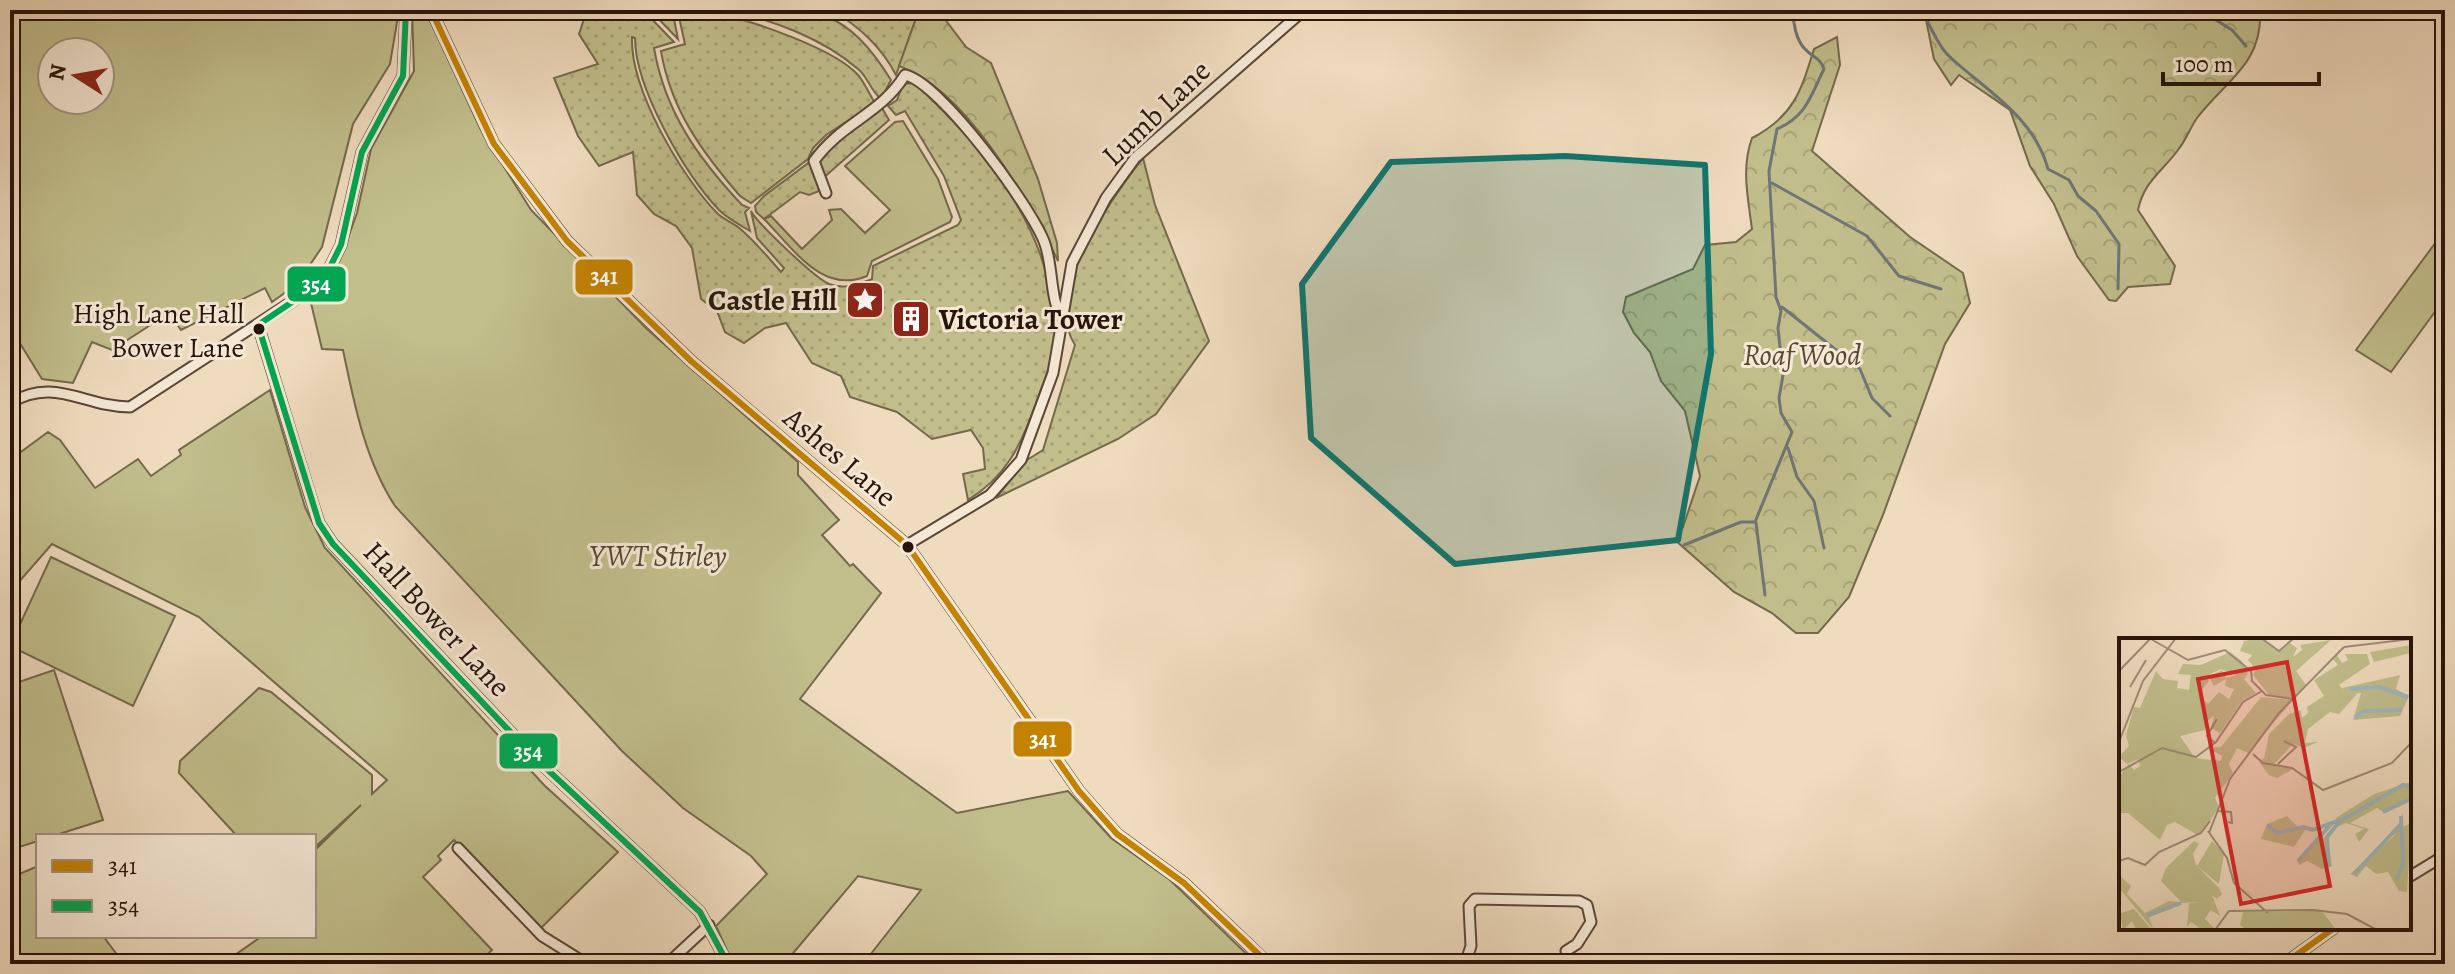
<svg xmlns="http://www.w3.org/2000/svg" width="2455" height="974" font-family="Alegreya,serif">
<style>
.grass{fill:url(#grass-dots);stroke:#74694b;stroke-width:2}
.forest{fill:url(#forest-crowns);stroke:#74694b;stroke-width:2}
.green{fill:#c1be8c;stroke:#74694b;stroke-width:2;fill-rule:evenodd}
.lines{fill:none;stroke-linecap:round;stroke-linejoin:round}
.stream{stroke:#6f7675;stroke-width:3}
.street-casing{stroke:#5a4637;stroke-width:13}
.street{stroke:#f5e8d5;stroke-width:9}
.bus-1-casing{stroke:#f5e8d5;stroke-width:12}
.bus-2-casing{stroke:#f5e8d5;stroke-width:12}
.bus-1{stroke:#c38202;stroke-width:6}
.bus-2{stroke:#00a651;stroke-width:6}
.marked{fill:#0f766e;fill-opacity:0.2;stroke:#0f766e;stroke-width:6;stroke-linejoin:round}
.bus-dot{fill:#28140a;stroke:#f5e8d5;stroke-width:3}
.labels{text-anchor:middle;stroke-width:6;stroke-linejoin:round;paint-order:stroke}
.bus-label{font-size:28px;fill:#28140a;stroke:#f5e8d5;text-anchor:end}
.street-label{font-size:30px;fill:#28140a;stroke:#f5e8d5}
.poi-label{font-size:30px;font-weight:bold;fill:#28140a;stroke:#f5e8d5;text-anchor:end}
.park-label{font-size:30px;font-style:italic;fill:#564731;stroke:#f5e8d5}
.inset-river{fill:none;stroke:#9fb8bc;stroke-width:4}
.inset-road{fill:none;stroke:#9f8b76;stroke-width:2}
.view{fill:#d62828;fill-opacity:0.15;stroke:#d62828;stroke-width:4}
.inset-edge{fill:none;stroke:#28140a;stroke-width:4}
.line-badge{stroke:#f5e8d5;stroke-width:3}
.badge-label{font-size:22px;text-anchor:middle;font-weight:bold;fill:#fff}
</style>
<defs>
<pattern id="grass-dots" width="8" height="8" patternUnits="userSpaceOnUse" patternTransform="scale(2)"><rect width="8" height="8" fill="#c1be8c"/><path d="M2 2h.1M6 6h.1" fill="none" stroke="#a6a277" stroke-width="1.8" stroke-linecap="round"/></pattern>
<pattern id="forest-crowns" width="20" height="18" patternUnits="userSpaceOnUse" patternTransform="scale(2)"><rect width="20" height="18" fill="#c1be8c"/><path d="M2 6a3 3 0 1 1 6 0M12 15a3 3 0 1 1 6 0" fill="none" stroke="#a6a277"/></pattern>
</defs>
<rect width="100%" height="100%" fill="#efdbbe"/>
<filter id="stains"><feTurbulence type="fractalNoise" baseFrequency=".0025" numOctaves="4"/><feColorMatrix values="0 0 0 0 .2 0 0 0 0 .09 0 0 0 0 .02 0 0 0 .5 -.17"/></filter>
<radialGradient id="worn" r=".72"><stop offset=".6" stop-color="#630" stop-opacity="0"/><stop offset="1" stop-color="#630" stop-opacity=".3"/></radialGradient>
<path class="grass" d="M587,10H643L674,42L654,48C665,112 698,158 742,205L749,208L745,212L750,231C740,225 727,218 719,210C685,174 635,88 635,38L632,37C630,89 681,176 717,213C723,219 731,222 738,227C754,240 767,256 781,272L784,268L757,238L751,211C756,222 815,278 829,284C844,290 858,284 872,279L873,266L958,225L961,220L944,176L905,111L896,115L888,106L897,100L903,84L914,83C983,146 1050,227 1055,326C1057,351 1045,379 1036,403C1021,445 1007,476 968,500L963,474L985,469L983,448L971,430L932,439L897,412L850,397L841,376L812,363L786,323L765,328L744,343L725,332L717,311L701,299L692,248L676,226L654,214L637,195L633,152L599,166L578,136L554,78L598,64L579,34Z
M650,10H694L673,14L678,39Z
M725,10C810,10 841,0 891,80L881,99C870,90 868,77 858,69C822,38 771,19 725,10Z
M832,10H919L896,75C881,46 859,27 832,10Z
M719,14C753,21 835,49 858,75C865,83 869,94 875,103L826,135L813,148L808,159L751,203L740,196C702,152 671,110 661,51L685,44L679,17Z
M882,108L889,120L821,180L819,191L809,195L800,192L764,219L756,212L755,206L764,196Z
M1143,158L1155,205L1209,341L1156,414L1118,439L996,498L1027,460L1043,450L1075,345C1042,294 1112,198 1143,158Z"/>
<path class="forest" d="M919,10H938L966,47L991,63L1038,179L1057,243L1058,261C1028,199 965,89 899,66Z
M1924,10H2260C2263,64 2226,80 2197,118C2190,128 2186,140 2178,150C2162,172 2144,181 2138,210L2175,266L2170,284L2128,287L2116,301L2109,300L2077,256L2054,204L2030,166L2010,110L1959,75L1951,85L1934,59Z
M1837,37L1840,65L1812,151L1910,237L1963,273L1970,303L1945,344L1883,515L1849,597L1818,633H1796L1772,613L1734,592L1675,540L1683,527L1700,476L1685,411L1661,381L1650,352L1634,333L1623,312L1626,297L1693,269L1705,245L1736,242L1752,229C1748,198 1741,168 1752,138C1794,116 1801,91 1814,49Z"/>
<path class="green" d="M10,10H399L390,64L353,124L322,247L297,284L272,302L265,288L181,330L169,313L112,350L92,342L73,383L42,379L16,337L10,339ZM100,52V100H52V52Z
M412,10H424L428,15L481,130L531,210L647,329L798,462V475L839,520L822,535L850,566L853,564L881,593L800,699L957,813L1068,791L1111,838L1169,879L1257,964H863L921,890L858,876L784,964H733L716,926L767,874L751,856L683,808L622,751L395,506C365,460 354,403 343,350L322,349L310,299L333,273L345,246L357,213L371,149L414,71Z
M903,121L938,179L952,217L950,222L872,261L867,276C822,295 793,248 764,219L771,216L802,249L832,220L829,210L841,209L865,233L890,210L845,166L895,122Z
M2439,238L2445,241V298L2391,372L2356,350Z
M270,390L305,507L325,548L545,786L618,852L540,929L454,840L438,856L441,860L423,877L492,950L477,964H222L262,936H314V851L361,805L314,848V836H237L179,773L180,761L259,688L271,692L372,775V794L387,780L199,617L52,544L10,592V460L48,432L60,440L95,488L138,459L151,476L181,455L179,450Z
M51,557L175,616L133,706L10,646Z
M54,670L103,820L53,836H38V841L10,850V685Z
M38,866V936H103L124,964H10V878Z"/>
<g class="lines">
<path class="stream" d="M1921,10C1930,24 1938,47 1951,58C1987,91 2034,117 2048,169L2069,180L2078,196L2096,211L2119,244L2118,289
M2200,10L2232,30L2246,46
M1772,183L1867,236L1899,276L1941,289
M1782,307L1860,369L1872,398L1890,416
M1788,448L1797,477L1814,501L1824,548
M1756,523L1765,595
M1684,545L1741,522H1755L1792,432L1781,413L1779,398L1783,375L1778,328L1781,311L1776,297L1769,171L1777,129C1807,116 1811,95 1824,69C1820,57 1813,58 1805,49C1796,40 1793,23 1793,10"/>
<g class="street-casing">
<path id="street" d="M431,10L494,144L567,241L691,361L907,545L1079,791L1117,834L1184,883L1269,964
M826,193L814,161C842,122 880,115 905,75C940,82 1033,209 1045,244C1053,267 1050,297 1061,317
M258,325L310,495L319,523L333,544L535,758L700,912L728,964
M10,403C55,376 84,407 130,407L313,288L329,269L341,245L362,152L403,76L406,10
M907,545L990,495L1021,460L1053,373L1072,263L1106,198L1135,158L1304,10
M458,848L542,936L587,964
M2409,877L2445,855
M667,964L709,925
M1465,964L1471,946L1469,906L1475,899L1579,901L1587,905L1591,922L1577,944L1566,951
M2284,964L2334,928"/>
</g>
<use href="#street" class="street"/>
<g class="bus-1-casing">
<path id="bus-1" d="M431,10L494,144L567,241L691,361L907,545L1079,791L1117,834L1184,883L1269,964
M2284,964L2334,928"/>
</g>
<g class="bus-2-casing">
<path id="bus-2" d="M406,10L403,76L362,152L341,245L329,269L313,288L258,325L319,523L333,544L535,758L700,912L728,964"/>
</g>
<use href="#bus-1" class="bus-1"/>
<use href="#bus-2" class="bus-2"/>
</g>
<path class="marked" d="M1565,156L1705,165L1711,354L1678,540L1455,564L1311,438L1302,284L1391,162Z"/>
<defs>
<g id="sight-square" transform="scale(2)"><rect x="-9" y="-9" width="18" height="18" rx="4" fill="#8f2418" stroke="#f5e8d5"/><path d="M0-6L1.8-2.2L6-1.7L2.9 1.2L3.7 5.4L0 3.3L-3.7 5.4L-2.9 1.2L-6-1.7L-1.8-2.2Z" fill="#fff"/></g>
<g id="building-square" transform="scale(2)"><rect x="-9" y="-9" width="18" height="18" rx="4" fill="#8f2418" stroke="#f5e8d5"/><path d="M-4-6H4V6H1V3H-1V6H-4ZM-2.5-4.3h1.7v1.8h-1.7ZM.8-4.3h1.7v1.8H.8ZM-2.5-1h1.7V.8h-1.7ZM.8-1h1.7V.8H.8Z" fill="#fff"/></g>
</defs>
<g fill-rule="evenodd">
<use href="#sight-square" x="865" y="300"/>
<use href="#building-square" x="911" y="319"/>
</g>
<g class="bus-dot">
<circle cx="259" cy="329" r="7"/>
<circle cx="908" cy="547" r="7"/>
</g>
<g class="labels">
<g class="bus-label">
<text x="244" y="323">High Lane Hall<tspan x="244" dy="34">Bower Lane</tspan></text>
</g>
<g class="street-label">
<text transform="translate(1156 113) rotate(-44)" y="10">Lumb Lane</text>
<text transform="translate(840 457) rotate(40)" y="10">Ashes Lane</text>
<text transform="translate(437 619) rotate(47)" y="10">Hall Bower Lane</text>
</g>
<g class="poi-label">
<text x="837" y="310">Castle Hill</text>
<text x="939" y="329" text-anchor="start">Victoria Tower</text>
</g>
<g class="park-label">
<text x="1802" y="365">Roaf Wood</text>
<text x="658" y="566">YWT Stirley</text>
</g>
</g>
<g transform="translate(2119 638)">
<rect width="292" height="292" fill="#efdbbe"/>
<path d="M292,7V15L255,24L251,14ZM226,16H248L251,26L220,47L228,56H238L220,76L211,74L189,91L186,105L199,104L185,110L174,106L155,126L174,131L158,140L150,137L140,124L145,120L150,96L170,76L182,72L183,80L189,75L188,69L205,58L195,42L219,27L214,21L218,17L223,25L229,22ZM80,264L93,270L86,281L95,290L82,291L72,284L68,289L70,265Z" fill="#c1be8c"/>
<path d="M281,37L277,51L290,58L281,78L234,82L242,55L228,57L223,50ZM292,144V162L266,175L258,170L231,185L250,191L240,204L236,196L245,191L227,185L218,189L217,180L255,156ZM284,175V189L292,185L288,254L280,253L269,234L257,236L247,228L238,239L231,236L275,198ZM168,178L178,188L197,192H186L175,209L142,201L148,186ZM208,198L213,228L203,231L188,223L180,227L178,222L195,204ZM47,230L59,232L92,255L101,278L79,264L62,265L30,279L34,291L0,250V237L12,248L8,256L26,275L50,263L62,264L42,243ZM0,268L2,275L15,271L33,292H17L13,283L4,292ZM203,273L217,292H128L121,287L124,274Z" fill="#c1be8c"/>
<path d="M93,203L105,216L100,246L78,228Z" fill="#c1be8c"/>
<path d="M142,0L160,13L171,5L178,10L174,19L183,12L181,7L212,2L177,33L187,47L177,60L151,58L134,37L137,31L129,22L133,17L121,13L125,3ZM111,14L123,23L129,36L125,41L137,55L123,63L101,95L92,90L95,78L86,84V92L61,98L76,120L102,123L103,118L89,110L102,109L142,59L174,62L129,115L118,110L110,126L114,135L96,160L100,169L86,190L79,197L56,184L48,187L41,202L9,175H0V139L10,126L15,132L21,128L20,121L8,126L0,119L10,108L7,97L15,69L21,70L37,33L44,41L59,43L58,50L70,52L72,37L59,36L64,26L82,27ZM102,31L117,37L107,40L103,32L90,39L95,48L107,41L106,48L115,51L110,61L100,54L89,66L79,56L90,43L87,38ZM75,203L80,206L74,216L77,227L100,250L103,256L98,261L59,233L47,230Z" fill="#c1be8c" fill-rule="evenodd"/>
<path class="inset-river" d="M230,51L260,49L289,59M236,79L246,73L283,72M264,174L292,161M148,187L159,195L184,189L194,192L227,180L284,147L292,149M179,223L214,184M210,229L208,199L222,182M235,236L282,186M277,242L284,226L282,178M28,278L62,265"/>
<path class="inset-road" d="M30,0L69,22L106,12L132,33L133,43L147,57L174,61M142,0L160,13L175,0M225,9L292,1M0,33L32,0M11,49L27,22M0,104L24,43L57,0M96,105L88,98L98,81M134,116L144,125L173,130L204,152L273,125L292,105M159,126L177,109L165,103M0,134L43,110L77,119L97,104L124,64L143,53M99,173L112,174L113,185L109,184M89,193L108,220L115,245L149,275M90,195L111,141L160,75L225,9M0,223L9,220L26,227L40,214L82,195L91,183M96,292L110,273L194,272L228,276L258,292"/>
<path class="view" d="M168,24L211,248L122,266L79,41Z"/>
<rect width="292" height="292" class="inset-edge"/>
</g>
<g class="line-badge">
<rect x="574" y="258" width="60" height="38" rx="8" fill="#c38202"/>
<rect x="286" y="265" width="61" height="38" rx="8" fill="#00a651"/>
<rect x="1012" y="720" width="61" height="38" rx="8" fill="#c38202"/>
<rect x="498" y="732" width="61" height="38" rx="8" fill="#00a651"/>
</g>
<g class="badge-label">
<text x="604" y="284">341</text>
<text x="316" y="292">354</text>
<text x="1043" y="747">341</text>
<text x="528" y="759">354</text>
</g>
<rect width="2455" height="974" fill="none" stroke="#efdbbe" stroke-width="40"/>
<rect x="12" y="12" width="2431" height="950" fill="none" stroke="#28140a" stroke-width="4"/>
<rect x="20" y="20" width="2415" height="934" fill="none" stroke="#28140a" stroke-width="2"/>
<rect x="36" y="834" width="280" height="104" fill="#f5e8d5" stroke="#a39384" stroke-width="2"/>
<rect x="52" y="860" width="40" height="12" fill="#c38202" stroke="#a39384" stroke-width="2"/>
<text x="108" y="874" font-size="24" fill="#28140a">341</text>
<rect x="52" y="900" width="40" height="12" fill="#00a651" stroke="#a39384" stroke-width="2"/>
<text x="108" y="914" font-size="24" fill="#28140a">354</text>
<g transform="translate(76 76) rotate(281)"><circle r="38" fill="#f5e8d5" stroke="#a39384" stroke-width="2"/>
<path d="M0-6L14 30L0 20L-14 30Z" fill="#8f2418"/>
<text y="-12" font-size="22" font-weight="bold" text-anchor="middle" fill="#28140a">N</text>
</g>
<path d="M2163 72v12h156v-12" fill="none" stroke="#28140a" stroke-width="4"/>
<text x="2175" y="72" font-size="24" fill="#28140a" stroke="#f5e8d5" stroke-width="6" paint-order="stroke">100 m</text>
<rect width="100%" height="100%" filter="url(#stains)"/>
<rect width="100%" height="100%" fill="url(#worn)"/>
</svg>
